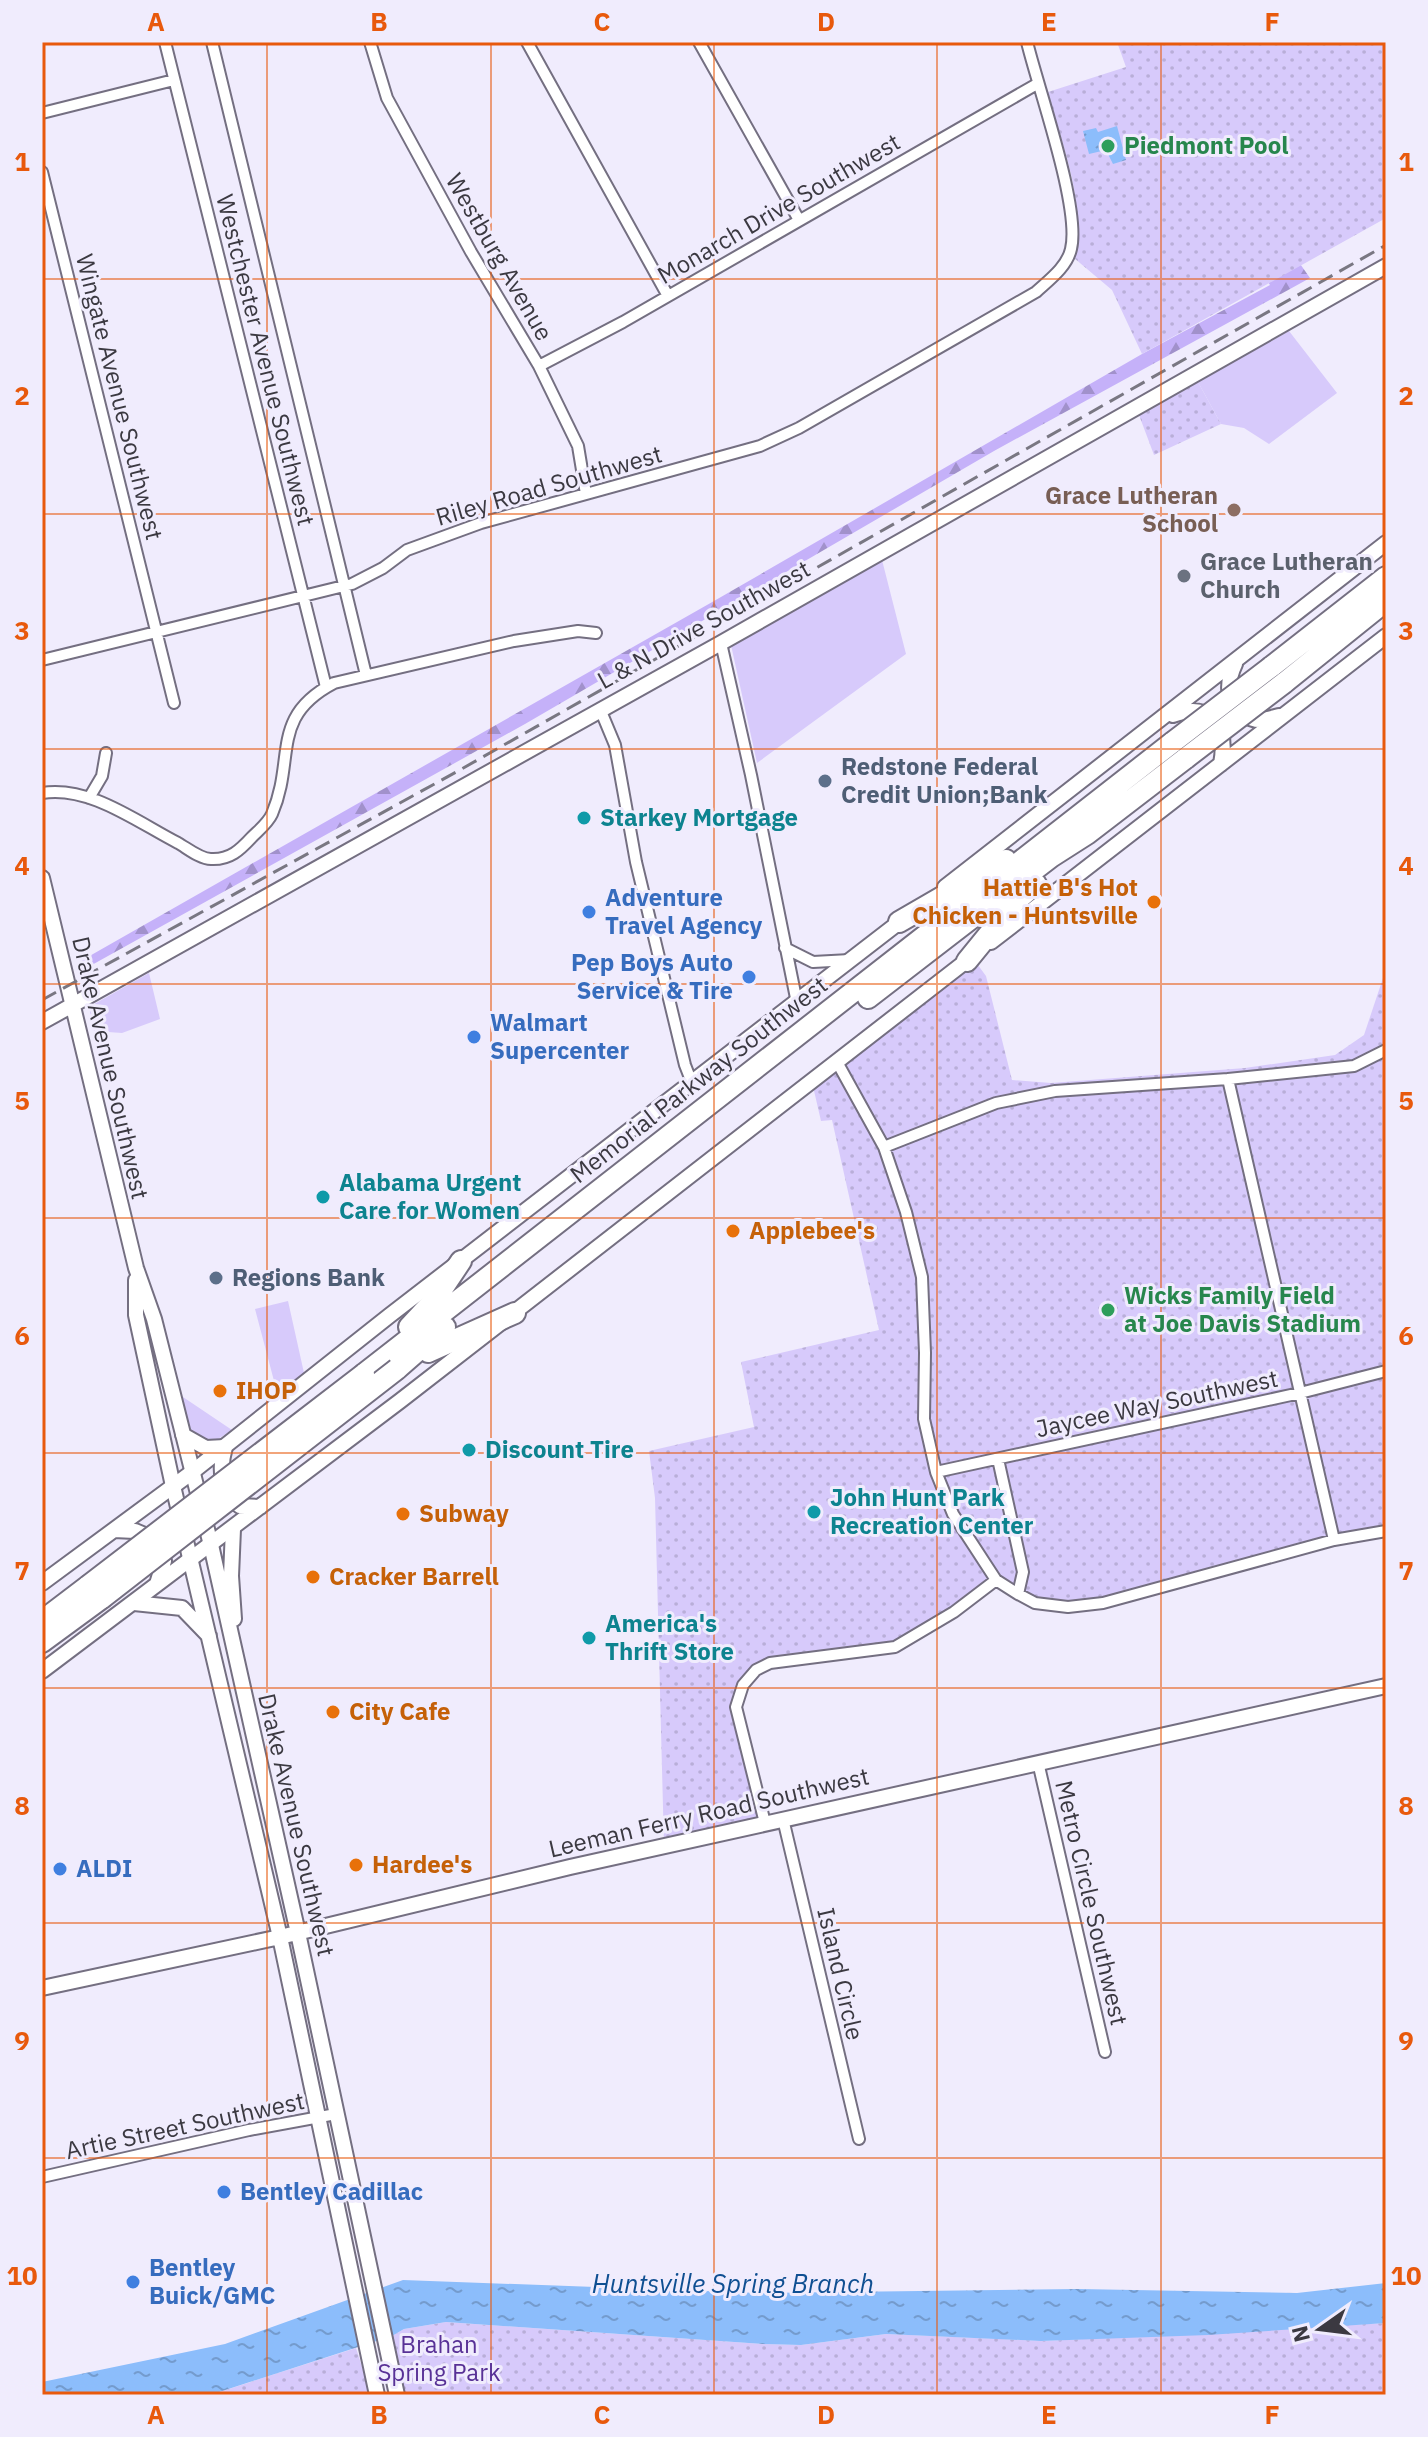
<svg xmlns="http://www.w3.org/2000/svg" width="1428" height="2437" font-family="'IBM Plex Sans',sans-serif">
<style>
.grass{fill:#d7cafb}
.forest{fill:url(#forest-firs)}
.park{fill:url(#park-dots)}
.water{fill:url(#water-ripples)}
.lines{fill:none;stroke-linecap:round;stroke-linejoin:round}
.minor-casing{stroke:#746f81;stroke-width:14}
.tertiary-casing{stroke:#746f81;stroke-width:18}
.secondary-casing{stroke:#746f81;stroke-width:18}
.motorway-casing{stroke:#746f81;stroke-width:24}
.minor{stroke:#fff;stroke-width:10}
.tertiary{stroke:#fff;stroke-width:14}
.secondary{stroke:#fff;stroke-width:14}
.motorway{stroke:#fff;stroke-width:20}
.rail{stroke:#797782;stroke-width:3;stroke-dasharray:16 8;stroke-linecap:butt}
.motorway-bridge-casing{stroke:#746f81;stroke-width:24;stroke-linecap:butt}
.motorway-bridge{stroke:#fff;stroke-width:20}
.grid{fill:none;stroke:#e8590c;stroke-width:2;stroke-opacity:0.55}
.leisure-dot{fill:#2e9e5b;stroke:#f0ecfd;stroke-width:3}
.education-dot{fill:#8d6e63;stroke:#f0ecfd;stroke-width:3}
.worship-dot{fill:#6b7280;stroke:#f0ecfd;stroke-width:3}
.service-dot{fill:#5c6f8a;stroke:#f0ecfd;stroke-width:3}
.culture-dot{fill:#0f9aa8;stroke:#f0ecfd;stroke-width:3}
.food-dot{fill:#e8710a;stroke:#f0ecfd;stroke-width:3}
.shop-dot{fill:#3f7fe0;stroke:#f0ecfd;stroke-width:3}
.labels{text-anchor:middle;stroke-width:6;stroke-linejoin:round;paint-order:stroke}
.leisure-label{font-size:24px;font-weight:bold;fill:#27864d;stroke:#f0ecfd;text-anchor:start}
.street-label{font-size:24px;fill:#3b3941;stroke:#f0ecfd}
.education-label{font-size:24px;font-weight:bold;fill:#785e54;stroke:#f0ecfd;text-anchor:end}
.worship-label{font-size:24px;font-weight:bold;fill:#5b616d;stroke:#f0ecfd;text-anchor:start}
.service-label{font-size:24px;font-weight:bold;fill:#4e5e75;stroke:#f0ecfd;text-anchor:start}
.culture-label{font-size:24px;font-weight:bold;fill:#0d838f;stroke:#f0ecfd;text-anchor:start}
.food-label{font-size:24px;font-weight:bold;fill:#c56008;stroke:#f0ecfd;text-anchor:start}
.shop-label{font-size:24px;font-weight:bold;fill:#366cbe;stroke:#f0ecfd;text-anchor:start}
.park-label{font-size:24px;fill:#583196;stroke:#f0ecfd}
.water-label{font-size:26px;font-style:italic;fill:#0f4f92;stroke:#f0ecfd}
.neatline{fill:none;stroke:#e8590c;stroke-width:3}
.grid-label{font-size:26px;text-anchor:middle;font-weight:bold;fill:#e8590c}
</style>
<defs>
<pattern id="forest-firs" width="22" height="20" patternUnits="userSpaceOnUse" patternTransform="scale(2)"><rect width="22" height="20" fill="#c5b1f9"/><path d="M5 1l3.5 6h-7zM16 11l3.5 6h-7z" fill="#a191cb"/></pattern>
<pattern id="park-dots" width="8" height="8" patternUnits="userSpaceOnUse" patternTransform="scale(2)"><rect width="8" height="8" fill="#d7cafb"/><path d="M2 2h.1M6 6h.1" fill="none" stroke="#b9aed8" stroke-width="1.8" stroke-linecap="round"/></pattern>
<pattern id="water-ripples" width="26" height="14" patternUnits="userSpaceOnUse" patternTransform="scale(2)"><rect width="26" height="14" fill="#8cbdfb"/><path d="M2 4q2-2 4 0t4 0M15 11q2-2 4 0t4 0" fill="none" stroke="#749bcd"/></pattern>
</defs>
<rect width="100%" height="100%" fill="#f0ecfd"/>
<path class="grass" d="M1289,331L1337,393L1269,444L1244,428L1221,424L1198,382Z
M882,560L906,654L757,763L731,645Z
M149,973L160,1019L122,1033L94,1031L89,1007Z
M288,1301L304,1373L278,1396L255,1309Z
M180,1395L232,1430L212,1443L189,1432Z"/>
<path class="forest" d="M1150,50L1310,278L994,451L525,724L81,971L79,962L714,601L1142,354L1270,285L1126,67Z"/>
<path class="park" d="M1117,42H1382L1386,49V218L1142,354L1112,290L1074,258C1087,203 1062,146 1048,92L1126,67Z
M1198,382L1221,424L1154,455L1139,415Z
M972,957L986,976L1012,1080L1051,1083L1245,1068L1335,1055L1364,1035L1386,969V1531L1103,1603H1035L996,1580L895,1647L756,1670L736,1707L765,1823L664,1846L655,1498L649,1451L754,1427L741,1362L879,1330L832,1120L821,1121L812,1082Z
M446,2322L763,2344L801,2345L886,2334L1045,2341L1386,2323V2395H403L392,2336L404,2329Z
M356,2348L371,2395H210Z"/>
<path class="water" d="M1117,126L1126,160L1113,164L1106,150L1089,154L1083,131L1096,128L1098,132Z
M403,2280L760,2293L1078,2289L1297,2293L1386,2283V2323L1208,2335L1041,2341L886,2334L801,2345L763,2344L446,2322L404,2329L392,2336L210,2395H42V2382L225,2344Z"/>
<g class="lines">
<g class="minor-casing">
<path id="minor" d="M165,42L326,687
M212,42L366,675
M370,42L387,98L471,252L539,366L578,446L586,494
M527,42L668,296
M699,42L799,220
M42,113L174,80
M42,172L174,703
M539,366L623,322L1037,84
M721,643L751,775L797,1003
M42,660L352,584L383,568L407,550L481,523L760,446L799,428L1036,292C1049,280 1067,267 1071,249C1081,208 1038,88 1027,42
M600,709L615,745L636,862L685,1065L692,1083
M42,793C89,785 137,822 178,843C187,848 200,859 211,859C230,860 240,850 252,837C259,830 268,823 272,814C296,758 269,717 334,683L514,641L578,631L596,633
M89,798L102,776L106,753
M785,948L813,962L850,960
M837,1062L884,1147L906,1212L922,1277L925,1353L924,1419L936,1472L953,1514L996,1580L1018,1594L1035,1603L1068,1607L1103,1603L1334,1540L1386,1531
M1228,1079L1354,1066L1386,1050
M884,1147L996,1103L1055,1091L1228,1079L1334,1540
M998,1459L1023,1572L1018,1594
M936,1472L1300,1393L1386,1371
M1038,1762L1105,2052
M783,1819L859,2139
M765,1823L736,1707L743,1685L756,1670L770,1663L895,1647L954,1612L996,1580
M42,2177L249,2130L336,2114"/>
</g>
<g class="tertiary-casing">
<path id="tertiary" d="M42,878L136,1268L154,1319L211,1545L298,1933L397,2395
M42,1022L721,643L1386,266
M136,1280V1315L173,1486L280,1937L377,2395
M183,1435L206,1448L225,1447
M233,1529L231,1576L234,1619
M134,1603L182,1608L209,1636
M42,1988L280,1937L570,1867L1386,1686"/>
</g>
<g class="secondary-casing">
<path id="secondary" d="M1235,664C1225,685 1226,712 1253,719C1261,722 1271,718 1279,716
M1173,715C1212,701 1228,727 1221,764
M945,887L1386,543
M991,942L1386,636
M225,1447C219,1468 220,1492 240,1506L260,1507
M114,1530L135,1531L154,1539L164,1561L157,1584
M42,1583L191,1473L389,1316L906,917
M42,1671L400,1401L974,955"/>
</g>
<g class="motorway-casing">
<path id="motorway" d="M1271,667L1386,577
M1284,683L1386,601
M899,922L1006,860
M967,961L1015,902L1036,884
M868,998L1051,857L1087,834L1186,758
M409,1327L437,1297L461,1261
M428,1352L515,1313
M397,1369L445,1327
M364,1374L1173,742
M42,1621L88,1586
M42,1642L102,1598"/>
</g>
<use href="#minor" class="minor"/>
<use href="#tertiary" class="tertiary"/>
<use href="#secondary" class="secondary"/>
<use href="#motorway" class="motorway"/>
<path class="rail" d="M42,1000L458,771L1386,245"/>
<g class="motorway-bridge-casing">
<path id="motorway-bridge" d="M1173,742L1271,667
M1186,758L1284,683
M88,1586L364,1374
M102,1598L397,1369"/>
</g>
<use href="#motorway-bridge" class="motorway-bridge"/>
</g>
<path class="grid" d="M267,42V2395M491,42V2395M714,42V2395M937,42V2395M1161,42V2395M42,279H1386M42,514H1386M42,749H1386M42,984H1386M42,1218H1386M42,1453H1386M42,1688H1386M42,1923H1386M42,2158H1386"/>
<g class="leisure-dot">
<circle cx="1108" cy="146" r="8"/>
<circle cx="1108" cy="1310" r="8"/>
</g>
<circle class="education-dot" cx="1234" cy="510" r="8"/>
<circle class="worship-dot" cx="1184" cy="576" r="8"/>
<g class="service-dot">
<circle cx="825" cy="781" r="8"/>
<circle cx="216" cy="1278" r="8"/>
</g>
<g class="culture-dot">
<circle cx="584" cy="818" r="8"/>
<circle cx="323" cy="1197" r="8"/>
<circle cx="469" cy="1450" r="8"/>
<circle cx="814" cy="1512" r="8"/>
<circle cx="589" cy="1638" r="8"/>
</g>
<g class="food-dot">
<circle cx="1154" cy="902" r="8"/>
<circle cx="733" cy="1231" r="8"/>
<circle cx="220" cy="1391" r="8"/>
<circle cx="403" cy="1514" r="8"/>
<circle cx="313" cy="1577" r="8"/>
<circle cx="333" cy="1712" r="8"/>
<circle cx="356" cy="1865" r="8"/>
</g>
<g class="shop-dot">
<circle cx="589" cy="912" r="8"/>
<circle cx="749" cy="977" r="8"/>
<circle cx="474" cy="1037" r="8"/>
<circle cx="60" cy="1869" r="8"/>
<circle cx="224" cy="2192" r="8"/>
<circle cx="133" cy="2282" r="8"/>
</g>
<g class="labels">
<g class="leisure-label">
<text x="1124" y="154">Piedmont Pool</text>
<text x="1124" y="1304">Wicks Family Field<tspan x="1124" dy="28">at Joe Davis Stadium</tspan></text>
</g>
<g class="street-label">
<text transform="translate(779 209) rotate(-30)" y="8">Monarch Drive Southwest</text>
<text transform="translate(499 257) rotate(60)" y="8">Westburg Avenue</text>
<text transform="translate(265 360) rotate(76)" y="8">Westchester Avenue Southwest</text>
<text transform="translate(119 397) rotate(76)" y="8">Wingate Avenue Southwest</text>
<text transform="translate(549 486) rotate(-16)" y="8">Riley Road Southwest</text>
<text transform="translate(704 625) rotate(-29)" y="8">L &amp; N Drive Southwest</text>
<text transform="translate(110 1068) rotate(77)" y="8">Drake Avenue Southwest</text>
<text transform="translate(699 1080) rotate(-38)" y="8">Memorial Parkway Southwest</text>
<text transform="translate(1157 1404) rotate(-12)" y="8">Jaycee Way Southwest</text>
<text transform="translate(709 1813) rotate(-13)" y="8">Leeman Ferry Road Southwest</text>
<text transform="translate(296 1825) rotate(77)" y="8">Drake Avenue Southwest</text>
<text transform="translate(1091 1903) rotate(77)" y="8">Metro Circle Southwest</text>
<text transform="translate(840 1974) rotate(77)" y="8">Island Circle</text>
<text transform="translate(185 2126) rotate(-12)" y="8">Artie Street Southwest</text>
</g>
<g class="education-label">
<text x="1218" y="504">Grace Lutheran<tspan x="1218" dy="28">School</tspan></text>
</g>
<g class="worship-label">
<text x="1200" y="570">Grace Lutheran<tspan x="1200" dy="28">Church</tspan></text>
</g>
<g class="service-label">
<text x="841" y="775">Redstone Federal<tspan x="841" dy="28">Credit Union;Bank</tspan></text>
<text x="232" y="1286">Regions Bank</text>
</g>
<g class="culture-label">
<text x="600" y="826">Starkey Mortgage</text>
<text x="339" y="1191">Alabama Urgent<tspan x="339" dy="28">Care for Women</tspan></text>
<text x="485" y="1458">Discount Tire</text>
<text x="830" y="1506">John Hunt Park<tspan x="830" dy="28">Recreation Center</tspan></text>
<text x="605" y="1632">America's<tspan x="605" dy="28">Thrift Store</tspan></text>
</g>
<g class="food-label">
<text x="1138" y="896" text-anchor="end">Hattie B's Hot<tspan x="1138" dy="28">Chicken - Huntsville</tspan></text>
<text x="749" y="1239">Applebee's</text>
<text x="236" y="1399">IHOP</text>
<text x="419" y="1522">Subway</text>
<text x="329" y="1585">Cracker Barrell</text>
<text x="349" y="1720">City Cafe</text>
<text x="372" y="1873">Hardee's</text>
</g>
<g class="shop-label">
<text x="605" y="906">Adventure<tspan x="605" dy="28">Travel Agency</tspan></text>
<text x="733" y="971" text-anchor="end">Pep Boys Auto<tspan x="733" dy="28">Service &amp; Tire</tspan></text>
<text x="490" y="1031">Walmart<tspan x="490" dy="28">Supercenter</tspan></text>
<text x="76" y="1877">ALDI</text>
<text x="240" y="2200">Bentley Cadillac</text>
<text x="149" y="2276">Bentley<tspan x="149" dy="28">Buick/GMC</tspan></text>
</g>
<g class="park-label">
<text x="439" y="2353">Brahan<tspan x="439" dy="28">Spring Park</tspan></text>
</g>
<g class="water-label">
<text x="733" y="2293">Huntsville Spring Branch</text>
</g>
</g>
<rect width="1428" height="2437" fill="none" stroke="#f0ecfd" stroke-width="88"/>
<g transform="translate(1320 2329) rotate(256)" stroke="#f0ecfd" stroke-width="6" paint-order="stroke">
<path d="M0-6L14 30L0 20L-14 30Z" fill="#3b3941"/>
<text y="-12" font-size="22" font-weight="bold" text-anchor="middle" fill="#3b3941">N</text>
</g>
<rect x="44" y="44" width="1340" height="2349" class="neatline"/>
<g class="grid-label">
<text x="156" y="31">A</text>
<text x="379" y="31">B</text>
<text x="602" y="31">C</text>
<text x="826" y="31">D</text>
<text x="1049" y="31">E</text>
<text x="1272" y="31">F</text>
<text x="22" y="171">1</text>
<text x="1406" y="171">1</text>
<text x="22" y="405">2</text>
<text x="1406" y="405">2</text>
<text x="22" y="640">3</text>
<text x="1406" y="640">3</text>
<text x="22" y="875">4</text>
<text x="1406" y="875">4</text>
<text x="22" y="1110">5</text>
<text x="1406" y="1110">5</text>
<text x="22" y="1345">6</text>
<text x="1406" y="1345">6</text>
<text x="22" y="1580">7</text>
<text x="1406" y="1580">7</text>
<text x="22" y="1815">8</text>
<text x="1406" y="1815">8</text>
<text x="22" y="2050">9</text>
<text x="1406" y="2050">9</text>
<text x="22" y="2285">10</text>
<text x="1406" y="2285">10</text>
<text x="156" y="2424">A</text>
<text x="379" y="2424">B</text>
<text x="602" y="2424">C</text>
<text x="826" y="2424">D</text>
<text x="1049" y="2424">E</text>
<text x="1272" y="2424">F</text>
</g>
</svg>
